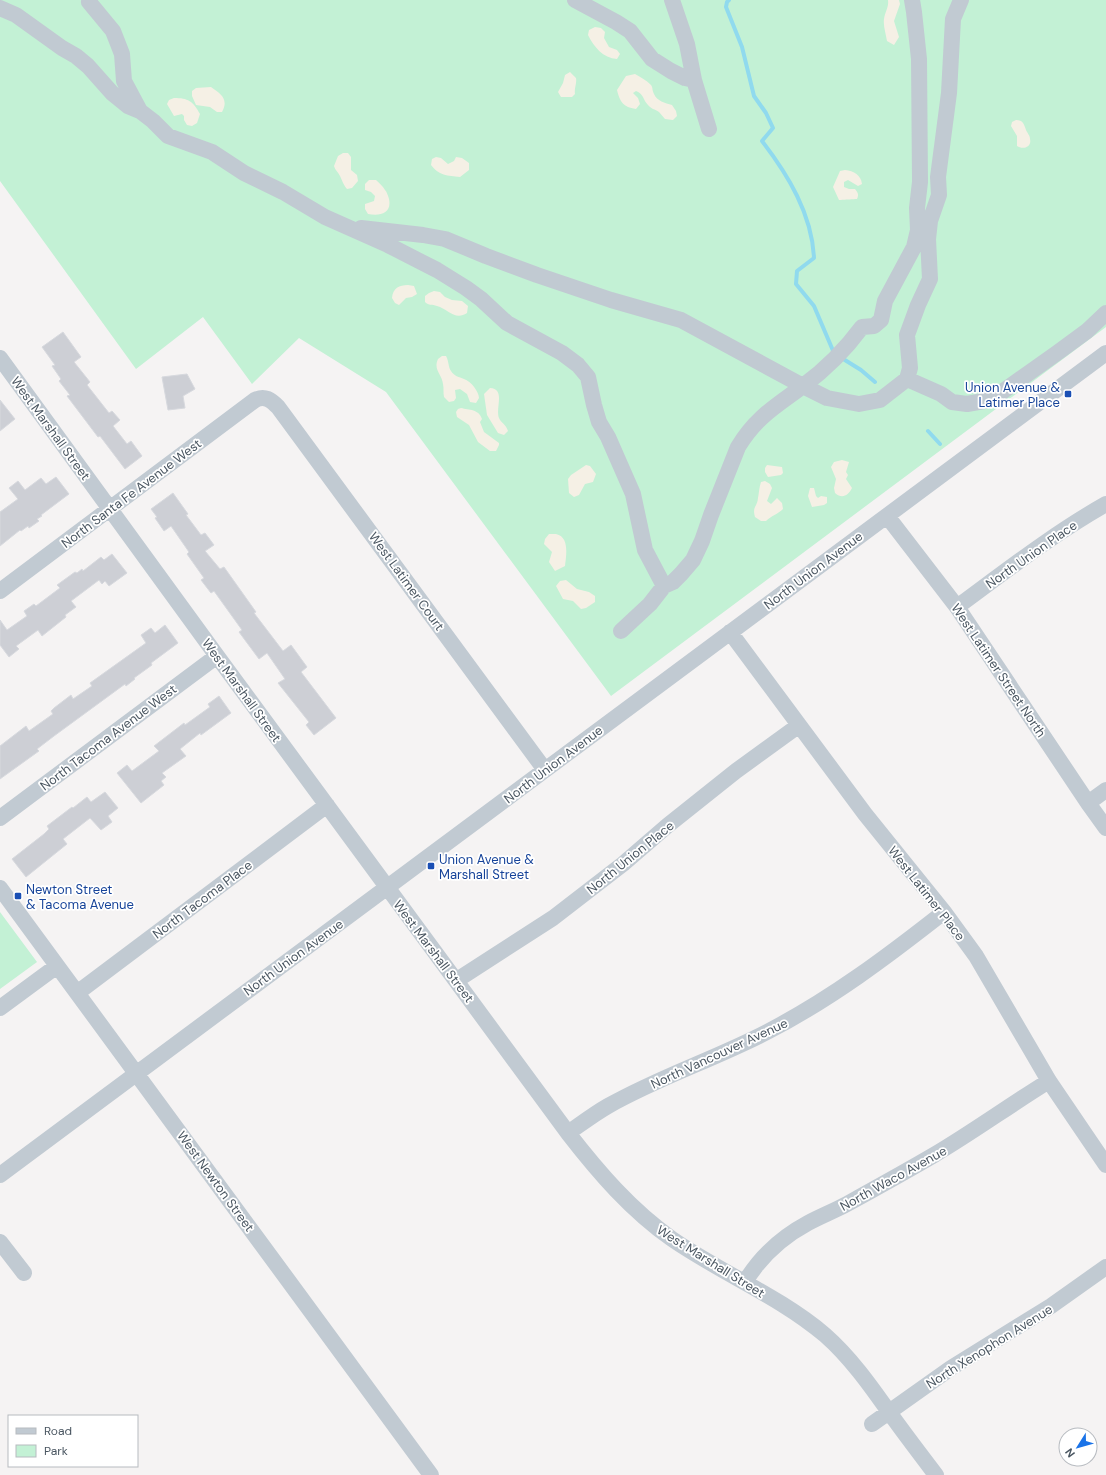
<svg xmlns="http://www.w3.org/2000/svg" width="1106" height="1475" font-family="'DM Sans',sans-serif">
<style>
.green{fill:#c3f1d5}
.sand{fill:#f5f0e5}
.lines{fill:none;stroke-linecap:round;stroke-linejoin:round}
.stream{stroke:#90daee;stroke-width:4}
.building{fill:#cdcfd5;stroke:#d7d9de}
.minor{stroke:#c1cad2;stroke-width:16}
.transit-dot{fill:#1a4fb4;stroke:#fff;stroke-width:1.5}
.labels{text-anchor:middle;stroke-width:3.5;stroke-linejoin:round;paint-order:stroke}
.transit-label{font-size:13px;fill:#164399;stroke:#fff;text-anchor:start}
.street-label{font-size:13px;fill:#4a5661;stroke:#fff}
</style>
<rect width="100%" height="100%" fill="#f5f3f3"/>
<path class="green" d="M0,0H1106V327L611,696L386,392L299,338L252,384L203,317L136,369L0,181Z
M0,912L37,962L0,989Z"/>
<path class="sand" d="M888,0H899L900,4L894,21L899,37L894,45L887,41C886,34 883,26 884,19C885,12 889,7 888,0Z
M595,27L601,28L605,32L604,38L609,47L617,50L620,54L617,59C603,58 594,47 588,35L589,30Z
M570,72L576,78C577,84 574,88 575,94L572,97H561L558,92L563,83L565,75Z
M635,74C640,77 646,80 651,85C653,88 652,90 654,94C657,101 665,103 672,105L676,111L677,116L673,120L665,119C663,117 661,114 659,112C655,109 651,109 648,105C643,100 644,94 636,91L633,93L638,98L640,104L636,109C623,107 620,102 617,90L626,76Z
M211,87C221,94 229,99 222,112H217L210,107L196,105L192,96V91L196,88Z
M174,98C188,98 193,101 200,114L197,123L192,126L187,125L184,120V116L182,114L174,116L167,104L169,100Z
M1016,120C1023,120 1024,124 1026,130C1027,133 1030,135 1030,139C1032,147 1023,150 1017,146V136L1011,126L1012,122Z
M343,153H348L351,157V170L357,175L358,181L352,188L347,189C343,184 342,180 340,176C338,172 335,170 334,166L338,156Z
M436,157L441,158L448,164L454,161L456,157L462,158L469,163V170L460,177C448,176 438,175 431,165L432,159Z
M845,170C854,171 861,175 862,184L858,186L848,180L844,182V187L849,189H855C858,193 859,194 857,199C856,199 840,200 839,200L833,187L840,171Z
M369,180H376C379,183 383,186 385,190C387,192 388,196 389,199C392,214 380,216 368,214L365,209V204L374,201L375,196L371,192L365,190V184Z
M408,285L414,286L417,294L412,297L406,298L399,305L395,303L392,298C393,288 399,285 408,285Z
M434,291L440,292L445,297L452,300L462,301L468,306L467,313C455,321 448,309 437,306C432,304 429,306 425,302V296L429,293Z
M442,356H446C449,361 448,367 451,371C454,376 459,377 464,379C471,381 479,392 479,398L476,403L470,402L467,394L460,389L455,390L456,398L454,401L449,402L444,397C443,393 444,388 443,384C442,374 433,370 438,359Z
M490,388C506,389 495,408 499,418C501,423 506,424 508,431L504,435L498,433L487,415L484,394Z
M461,408C469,410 479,409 482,419L480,422L484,432L499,443V445L496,451H490L478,442L469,425L457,417L456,412L458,409Z
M842,460L849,462L846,472L848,475L846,479L852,488C848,496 842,499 835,493L834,488L836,479L831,467L834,462Z
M586,465L590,466L596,474L593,482L585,484L579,495L574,497L569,493L568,479L571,475Z
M767,465L782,467L783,473L781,475L768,477L765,472V468Z
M765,481L770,484L772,488L767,501L771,504L777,498L782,503L783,509C778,514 771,516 766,521H761L755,517C752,506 757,508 758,498C759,493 759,488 761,482Z
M810,488H814L816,496L818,498L821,496L827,497V503L824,505L812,507L808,496Z
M549,534C551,534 554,534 556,534C570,537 566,556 565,566L555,571L549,562L552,552L544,544L545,539Z
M566,580L577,589L589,592L595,596V602L586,608L581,609L573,601L563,599L556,586L560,581Z"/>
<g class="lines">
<path class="stream" d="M729,0L727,2L726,7L742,47L754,96L766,113L773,128L762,141C788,175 812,214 814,258L797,271L796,284L814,306L834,353
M840,357L861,370L875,382
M928,431L940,444"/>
</g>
<path class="building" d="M63,332L81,357L74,362L90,382L87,385L109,413L112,411L120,420L113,426L127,444L131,441L142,456L125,469L100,436L98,437L67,396L70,395L59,381L61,379L52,366L55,365L42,347Z
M187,374L195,389L183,396L185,408L168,410L162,377Z
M0,400L15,419L0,431Z
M56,477L69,494L41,515L42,516L37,519L39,521L29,528L28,526L21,531L20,530L0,546V512L18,499L9,488L18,481L25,490L41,478L46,484Z
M173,493L188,514L186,515L201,535L205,533L214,545L205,551L220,569L224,567L256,612L254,613L283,651L291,645L307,667L301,672L336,718L314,735L306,725L309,722L278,683L285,679L267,653L259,659L239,632L242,630L214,591L211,593L201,580L204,578L187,554L189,552L171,526L164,531L155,518L157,517L151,509Z
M112,554L127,573L109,586L105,581L102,584L99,580L71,601L76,607L65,615L66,617L42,636L38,630L16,646L19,649L9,657L0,645V620L7,630L27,616L24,611L34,604L36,606L60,588L57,585L75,572L77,573L82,569L83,571L101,557L104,560Z
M165,625L178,643L151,663L152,665L134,678L135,679L126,686L125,684L54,736L37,749L39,751L0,779V746L26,726L29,731L53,714L51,711L54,708L71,695L73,699L92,686L90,683L146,643L141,635L151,628L155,633Z
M219,696L231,713L201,735L200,733L180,749L186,756L162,773L166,777L161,781L164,785L141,803L117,773L127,765L132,771L159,751L154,746L184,723L185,725L210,707L208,704Z
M105,792L118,808L108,816L112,822L101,830L90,818L63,839L67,844L26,877L12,859L44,834L49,829L47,826L72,807L73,808L87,797L91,802Z"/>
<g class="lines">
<path class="minor" d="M90,0L89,2L113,31L122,54L124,81L140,111
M575,0L616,22L630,31L652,59L671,71L685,78L694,80
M672,0L687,44L694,80L709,129
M0,8L16,15L62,48L76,56L88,66L112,93L128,106L140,111L153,121L168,136L212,152L244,173L283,192L325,217L388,245L437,270L466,288L481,299L507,323L562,353L578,365L588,377L594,405L599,422L608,437L633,494L645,550L664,586
M361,228L423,235L445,239L486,256L537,275L611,300L681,320L803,386L827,398L859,404L880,400L907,379L941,394L952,402L967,404L984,401L1002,392L1057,353L1087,331L1106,313
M0,358L217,656L568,1133C599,1173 631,1210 672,1239C721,1273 779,1296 825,1335C850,1357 870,1385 889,1412C904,1433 920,1454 936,1475
M907,379L910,368L907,335L918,305L930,279L928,239L930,221L939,195L938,177L949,93L953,19L961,0
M887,516L957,607L1088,803L1106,828
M0,591L255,400C265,395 271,400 278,407L545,770
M957,607C1006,571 1053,534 1106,504
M621,631L650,604L664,586L673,582L681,574L693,560L702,541L711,515L738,447C756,417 776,406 803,386C826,369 845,350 862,327L874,326L881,320L885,301L914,247L918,230L917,208L920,182L919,59L914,12L912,0
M730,632L865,814L944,912L976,956L1049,1081L1106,1165
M1088,803L1106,790
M0,818L217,656
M0,888L431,1475
M457,980L553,918L623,864L667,826L736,771L798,726
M77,993L327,805
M0,1008L57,966
M568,1133C581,1124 594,1114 608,1106C659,1077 715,1059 767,1032C831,999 888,956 944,912
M0,1175L1106,353
M0,1242L24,1273
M745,1282C760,1257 782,1237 808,1223C821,1216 834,1211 847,1204C876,1188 905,1172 934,1155C973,1132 1010,1105 1049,1081
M872,1424L951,1368L1051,1306L1106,1267"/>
</g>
<g class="transit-dot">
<rect x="1064" y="390" width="8" height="8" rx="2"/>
<rect x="427" y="862" width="8" height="8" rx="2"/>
<rect x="14" y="892" width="8" height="8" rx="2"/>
</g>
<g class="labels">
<g class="transit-label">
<text x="1060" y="392" text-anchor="end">Union Avenue &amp;<tspan x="1060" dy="15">Latimer Place</tspan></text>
<text x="439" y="864">Union Avenue &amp;<tspan x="439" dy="15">Marshall Street</tspan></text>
<text x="26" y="894">Newton Street<tspan x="26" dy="15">&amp; Tacoma Avenue</tspan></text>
</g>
<g class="street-label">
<text transform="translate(51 428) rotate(54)" y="5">West Marshall Street</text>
<text transform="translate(131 493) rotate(-37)" y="5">North Santa Fe Avenue West</text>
<text transform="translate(1031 554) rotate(-35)" y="5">North Union Place</text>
<text transform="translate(813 570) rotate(-37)" y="5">North Union Avenue</text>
<text transform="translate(407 581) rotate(54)" y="5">West Latimer Court</text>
<text transform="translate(999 670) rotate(56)" y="5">West Latimer Street North</text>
<text transform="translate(242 690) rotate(54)" y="5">West Marshall Street</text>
<text transform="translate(108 737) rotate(-37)" y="5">North Tacoma Avenue West</text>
<text transform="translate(553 764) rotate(-37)" y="5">North Union Avenue</text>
<text transform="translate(630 857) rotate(-39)" y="5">North Union Place</text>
<text transform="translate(927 893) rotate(52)" y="5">West Latimer Place</text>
<text transform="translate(202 899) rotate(-37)" y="5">North Tacoma Place</text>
<text transform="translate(434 951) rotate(53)" y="5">West Marshall Street</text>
<text transform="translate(293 957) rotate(-36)" y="5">North Union Avenue</text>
<text transform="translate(719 1053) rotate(-25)" y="5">North Vancouver Avenue</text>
<text transform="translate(893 1178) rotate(-29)" y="5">North Waco Avenue</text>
<text transform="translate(216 1181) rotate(54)" y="5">West Newton Street</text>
<text transform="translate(711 1261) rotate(32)" y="5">West Marshall Street</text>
<text transform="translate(989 1346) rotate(-32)" y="5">North Xenophon Avenue</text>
</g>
</g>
<rect x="8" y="1415" width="130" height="52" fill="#ffffff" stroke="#b7bbc0"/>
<rect x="16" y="1428" width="20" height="6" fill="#c1cad2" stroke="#b7bbc0"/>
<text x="44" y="1435" font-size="12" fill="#4a5661">Road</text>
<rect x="16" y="1445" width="20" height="12" fill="#c3f1d5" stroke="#b7bbc0"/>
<text x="44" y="1455" font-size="12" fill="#4a5661">Park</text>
<g transform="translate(1078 1447) rotate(233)"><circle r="19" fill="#ffffff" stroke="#b7bbc0"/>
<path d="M0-3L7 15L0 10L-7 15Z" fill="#1a73e8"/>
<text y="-6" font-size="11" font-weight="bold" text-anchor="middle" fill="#4a5661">N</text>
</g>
</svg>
